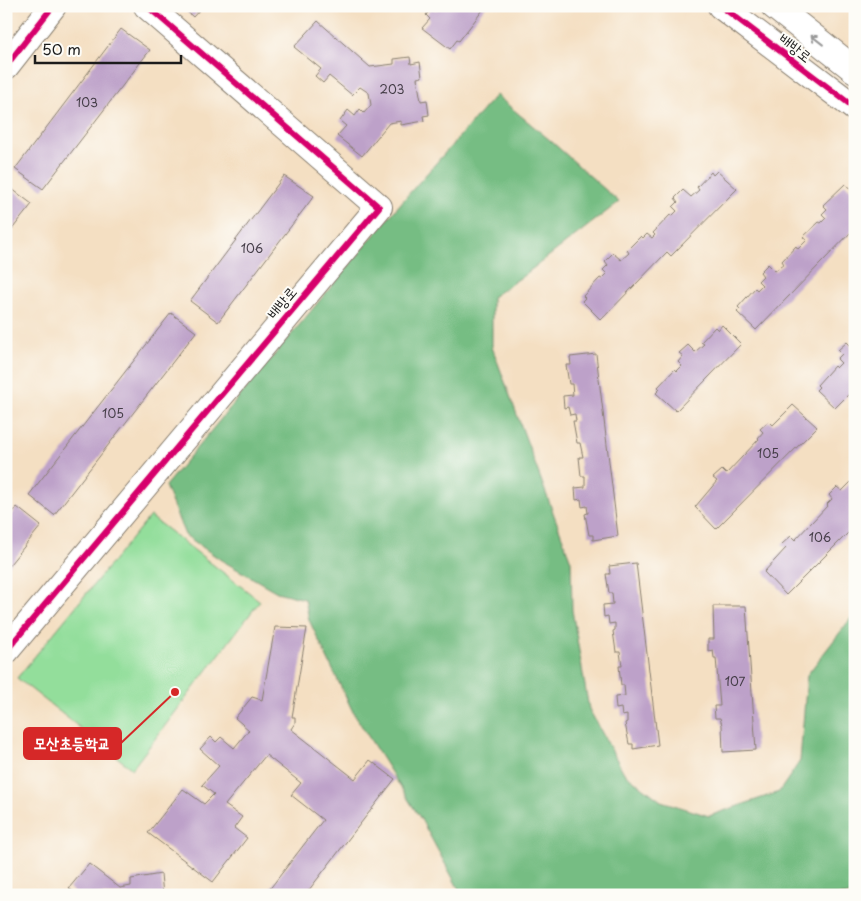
<svg xmlns="http://www.w3.org/2000/svg" width="861" height="901" font-family="'Playpen Sans','Poor Story',sans-serif">
<style>
.green{fill:#93de9b;stroke:#587d5c}
.forest{fill:#76bd83;stroke:#496c50}
.building{fill:#bda1c9}
.lines{fill:none;stroke-linecap:round;stroke-linejoin:round}
.minor-casing{stroke:#887e6f;stroke-width:28}
.minor{stroke:#fff;stroke-width:26}
.cycleway-casing{stroke:#fdfcf7;stroke-width:9}
.cycleway{stroke:#d6006c;stroke-width:6}
.oneway{stroke:#999}
.labels{text-anchor:middle;stroke-width:4;stroke-linejoin:round;paint-order:stroke}
.number-label{font-size:12px;fill:#443d47}
.street-label{font-size:15px;fill:#1c1c1c;stroke:#fdfcf7}
.leader{fill:none;stroke:#d62828;stroke-width:2}
.callout-dot{fill:#d62828;stroke:#fdfcf7;stroke-width:2}
.callout{fill:#d62828;stroke:#d62828;stroke-width:2}
.callout-label{font-size:16px;text-anchor:middle;font-weight:bold;fill:#fff}
</style>
<rect width="100%" height="100%" fill="#fdfcf7"/>
<filter id="ink" filterUnits="userSpaceOnUse"><feTurbulence type="fractalNoise" baseFrequency=".02" numOctaves="2"/><feDisplacementMap in="SourceGraphic" scale="10" xChannelSelector="R" yChannelSelector="G"/><feConvolveMatrix kernelMatrix="1 2 1 2 8 2 1 2 1" color-interpolation-filters="sRGB"/></filter>
<filter id="wash" filterUnits="userSpaceOnUse"><feTurbulence type="fractalNoise" baseFrequency=".0096" numOctaves="4" result="noise"/><feDisplacementMap in="SourceGraphic" scale="20" xChannelSelector="R" yChannelSelector="G"/><feGaussianBlur stdDeviation="1.12" result="paint"/><feColorMatrix in="noise" values="0 0 0 0 0 0 0 0 0 0 0 0 0 0 0 0 0 1.4 0 .05"/><feComposite in="paint" operator="in"/></filter>
<g filter="url(#wash)">
<rect width="100%" height="100%" fill="#f4dfc2"/>
<path class="green" d="M150,516L260,601L132,769L17,678Z"/>
<path class="forest" d="M496,95L551,141L619,202L523,276L492,297V347L571,561L572,610L589,709L624,773L661,801L709,816L779,792L800,761L807,675L855,613V895H462L422,821L354,714L309,620L305,599L277,592L221,560L185,535L165,486L406,197Z"/>
<g id="blocks">
<path class="building" d="M181,6H203L193,17Z
M439,6H486L459,41L457,40L450,49L422,28L430,19L426,15L432,7L436,10Z
M318,21L370,67L394,64V59L410,57L411,64L420,62L422,77L417,78L421,101L427,100L429,115L423,116L424,121L401,125V121L389,123L362,156L337,136L346,126L340,121L348,110L355,116L360,109L364,113L371,105L369,93L360,87L352,95L329,76L323,83L315,76L321,69L294,47Z
M121,29L150,50L43,189L15,169Z
M717,171L737,189L671,256L667,252L601,320L582,301L585,298L583,296L600,278L602,279L607,274L603,270L608,265L605,261L613,253L621,260L629,253L627,250L641,236L643,238L647,234L652,238L655,235L653,233L670,215L672,216L677,211L673,207L678,202L675,198L683,190L691,197L699,190L697,187L711,172L713,175Z
M284,176L314,196L218,322L190,301Z
M845,184L855,193V228L756,330L737,312L740,309L738,307L755,288L757,290L762,285L758,281L763,276L760,272L768,264L775,271L784,264L782,261L796,246L798,249L807,240L803,237L819,222L821,223L826,218L822,214L827,209L823,205Z
M8,186L32,204L6,237V188Z
M171,313L196,332L54,515L29,495Z
M722,325L741,344L676,411L656,393L660,389L658,387L675,369L677,371L682,366L678,362L683,356L679,353L688,345L695,352L704,344L701,342L715,327L718,330Z
M847,342L855,350V388L835,408L816,390L819,387L817,385L834,366L836,368L841,363L837,359L842,354L838,350Z
M596,354L618,536L593,540V535H589L585,514L588,513L587,506L582,507L581,499L576,500L575,488L585,487V476H581L579,457H583L580,443H577L573,421H576L575,414L570,415L568,407L564,408L563,396L573,395L572,384H569L566,365H571L570,357Z
M793,405L817,427L716,529L695,507L717,481L713,478L722,470L726,474L759,439L758,438L763,432L760,429L769,421L773,425Z
M855,478V526L786,595L764,572L786,548L782,544L791,536L795,540L828,505L827,504L832,499L829,495L837,487L842,491Z
M17,507L41,526L6,569V521Z
M636,563L658,745L633,749V744H629L625,723L627,722V715L622,716L621,708L616,709L615,697L625,696L624,685H621L619,666H622L620,652H616L613,631L615,630V623L609,624L608,616L604,617L603,605L613,604L612,593H609L606,574H610L609,566Z
M713,606H746L756,750L723,752L722,725L720,718H715L714,706H720L716,658H714L713,650L708,651V639H714Z
M275,627L307,628L292,717H295V723L291,729L355,779L370,760L395,779L305,895H265L323,820L291,795L301,783L266,755L225,805L242,817L234,828L247,838L213,882L148,833L183,789L204,804L214,794L202,785L219,766L200,749L211,737L216,742L221,737L234,748L249,730L235,718L252,697L262,700Z
M6,829H8L10,855H6Z
M89,864L120,888L131,886V879L161,874L163,895H77L69,888Z"/>
</g>
</g>
<g filter="url(#ink)">
<use href="#blocks" fill-opacity="0" stroke="#887e6f" stroke-width="1"/>
<g class="lines">
<g class="minor-casing">
<path id="minor" d="M721,6L855,108
M774,6L855,70
M6,66L53,6
M6,651L379,207L147,6"/>
</g>
<use href="#minor" class="minor"/>
<g class="cycleway-casing">
<path id="cycleway" d="M721,6L855,108
M6,66L53,6
M6,651L379,207L147,6"/>
</g>
<use href="#cycleway" class="cycleway"/>
</g>
<defs><path id="oneway-shaft" d="M-6 0H5M1.5-3L5.5 0L1.5 3" fill="none" stroke-width="1.6" stroke-linecap="round" stroke-linejoin="round" transform="scale(1.25)"/></defs>
<use class="oneway" href="#oneway-shaft" transform="translate(817 40) rotate(-142)"/>
</g>
<g class="labels">
<g class="number-label">
<text x="392" y="94">203</text>
<text x="87" y="107">103</text>
<text x="252" y="253">106</text>
<text x="113" y="418">105</text>
<text x="768" y="458">105</text>
<text x="820" y="542">106</text>
<text x="735" y="686">107</text>
</g>
<g class="street-label">
<text transform="translate(795 48) rotate(38)" y="5">배방로</text>
<text transform="translate(282 303) rotate(-50)" y="5">배방로</text>
</g>
</g>
<path class="leader" d="M175 692L121 743"/>
<circle class="callout-dot" cx="175" cy="692" r="5"/>
<rect class="callout" x="24" y="728" width="97" height="31" rx="5"/>
<g class="callout-label">
<text x="72" y="749">모산초등학교</text>
</g>
<rect width="861" height="901" fill="none" stroke="#fdfcf7" stroke-width="25"/>
<path d="M35 55v8h146v-8" fill="none" stroke="#1c1c1c" stroke-width="2.5"/>
<text x="42" y="55" font-size="15" fill="#1c1c1c" stroke="#fdfcf7" stroke-width="4" paint-order="stroke">50 m</text>
</svg>
